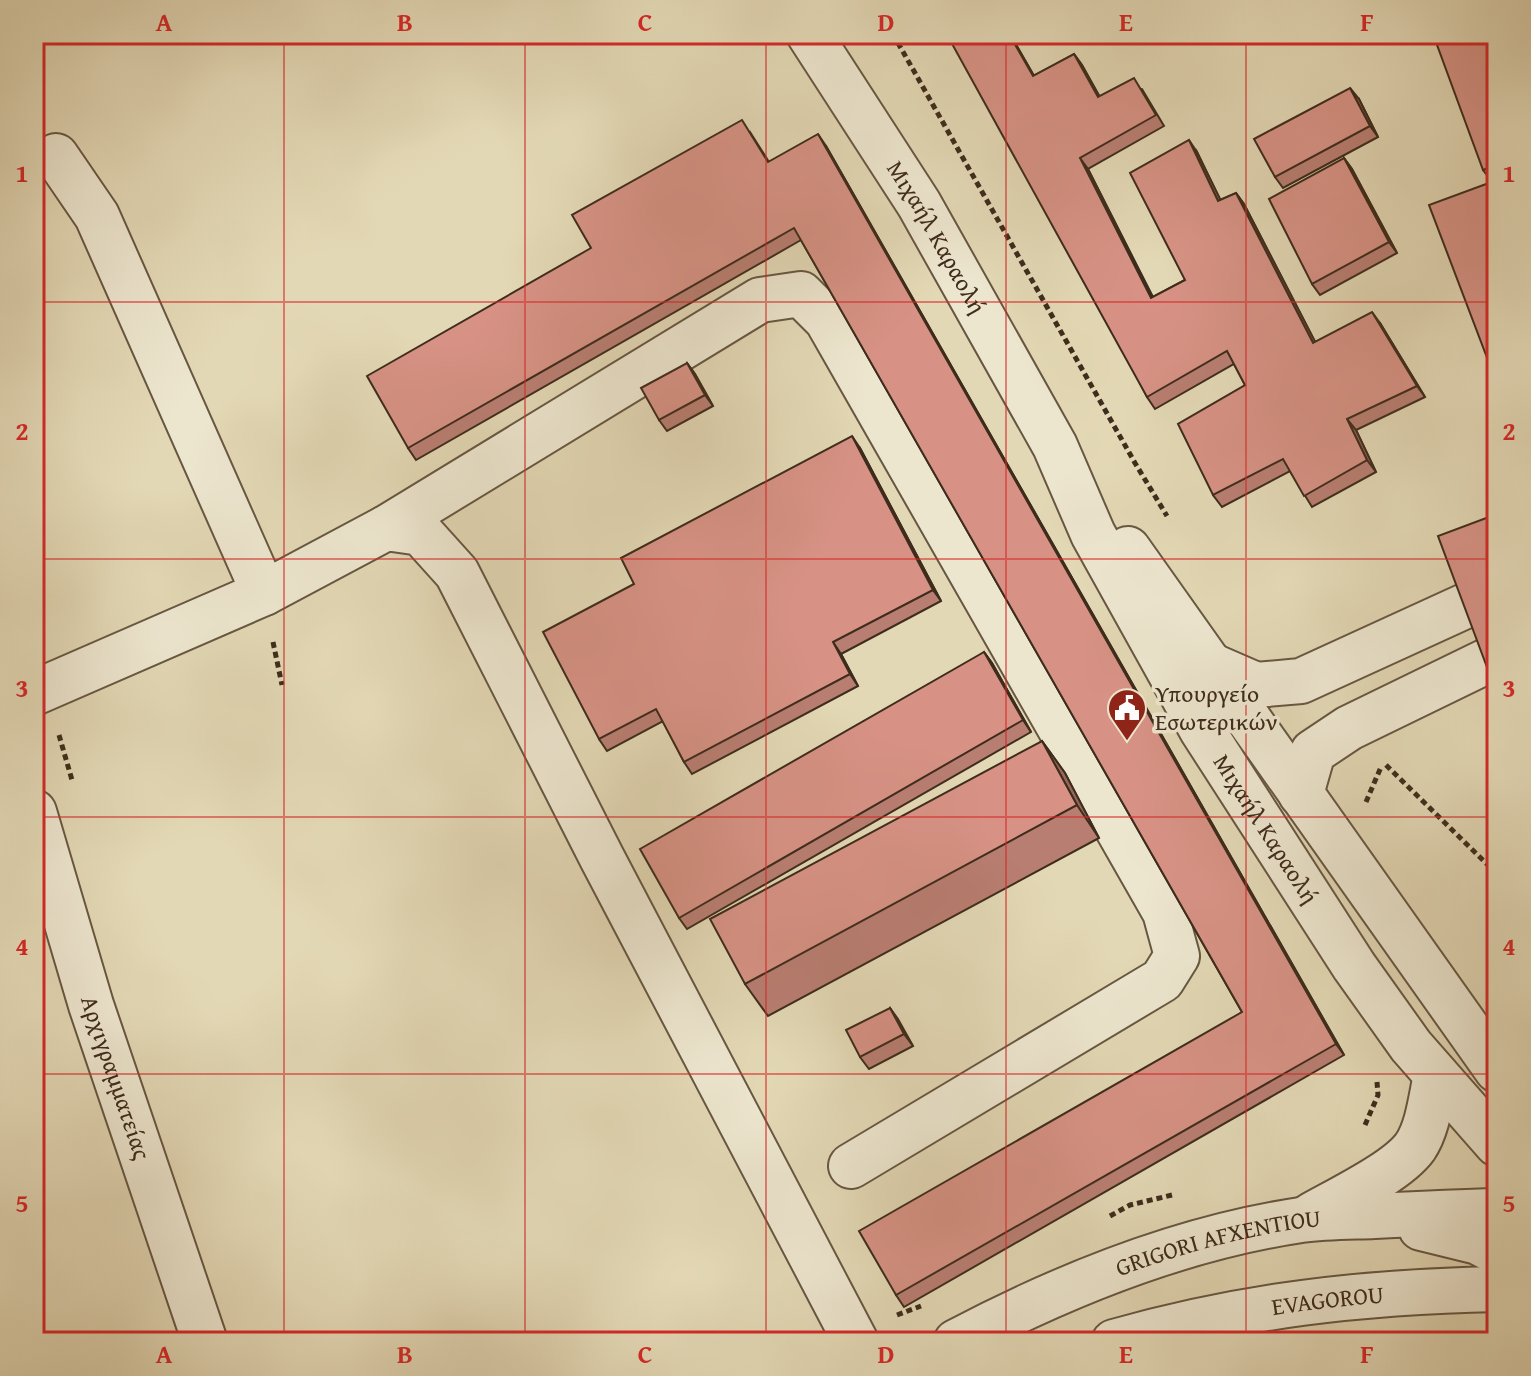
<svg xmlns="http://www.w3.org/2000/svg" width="1531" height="1376" font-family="'Gentium Book Plus',serif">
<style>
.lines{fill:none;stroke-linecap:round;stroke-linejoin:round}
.minor-casing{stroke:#675742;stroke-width:48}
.path{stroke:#3e2c1c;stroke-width:5;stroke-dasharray:6 4;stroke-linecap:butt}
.minor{stroke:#ede6cf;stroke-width:44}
.wall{fill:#b97e72;stroke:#3e2c1c;stroke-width:2}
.shaded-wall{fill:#96665d;stroke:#3e2c1c;stroke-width:2}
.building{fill:#d79285;stroke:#3e2c1c;stroke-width:2}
.grid{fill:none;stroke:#d62828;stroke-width:2;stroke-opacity:0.55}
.labels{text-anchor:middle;stroke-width:7;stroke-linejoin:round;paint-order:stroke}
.street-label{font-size:24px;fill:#3e2c1c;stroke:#ede6cf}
.poi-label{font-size:24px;fill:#3e2c1c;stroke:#ede6cf;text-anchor:start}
.neatline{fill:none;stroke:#d62828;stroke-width:3}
.grid-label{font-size:26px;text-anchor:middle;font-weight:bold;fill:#d62828}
</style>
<rect width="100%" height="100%" fill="#e3d8b5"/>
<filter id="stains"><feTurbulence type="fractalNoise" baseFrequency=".0025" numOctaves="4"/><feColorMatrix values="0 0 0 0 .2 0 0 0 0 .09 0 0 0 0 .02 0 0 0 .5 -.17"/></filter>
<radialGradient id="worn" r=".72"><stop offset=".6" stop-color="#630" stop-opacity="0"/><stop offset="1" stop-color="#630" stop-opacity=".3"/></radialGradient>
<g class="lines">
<g class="minor-casing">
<g id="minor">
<path id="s1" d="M809,34L919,204L1055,446L1093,534L1202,730L1354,966L1411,1046L1497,1144"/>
<path d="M56,156L97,216L264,593"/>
<path d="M386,528L760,300L801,294L827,320L1165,912L1177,956L1162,980L851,1166"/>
<path d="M1128,549L1497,1070"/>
<path d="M1210,665L1256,685L1301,681L1476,601"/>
<path d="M34,693L264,593L386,528L421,533L457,573L602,858L856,1342"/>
<path d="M1301,794L1313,752L1349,728L1497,656"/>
<path id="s2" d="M34,812L91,1005L205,1342"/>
<path d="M1310,1216C1338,1200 1397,1172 1415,1147C1428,1128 1431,1098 1436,1075"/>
<path d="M1421,1228L1478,1242L1497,1252"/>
<path id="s3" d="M956,1342C1064,1285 1180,1238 1301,1220C1325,1217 1350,1217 1375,1216C1415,1214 1456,1212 1497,1211"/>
<path id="s4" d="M1114,1342C1244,1305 1362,1292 1497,1289"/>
</g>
</g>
<path class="path" d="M893,34L1135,463L1167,516
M273,642L282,685
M59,735L72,780
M1386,765L1497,874
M1366,802L1381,767
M1365,1125L1378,1095L1377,1082
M1110,1216L1130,1205L1172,1195
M897,1315L921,1306"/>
<use href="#minor" class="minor"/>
</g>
<path class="wall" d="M966,34H1010L1034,76L1074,54L1082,65L1100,97L1142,89L1164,126L1088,169L1153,297L1185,280L1197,152L1220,200L1236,193L1244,204L1315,342L1380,323L1425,397L1356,430L1376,472L1312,507L1290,471L1222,507L1213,495L1245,385L1234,364L1155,409L1147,397Z
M1497,34V384L1492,182L1483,170Z
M1359,99L1378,137L1283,188L1275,177Z
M750,132L769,162L826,146L1344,1055L904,1307L896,1295L1242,1012L801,240L416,460L408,448L591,248Z
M1344,158L1352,169L1397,253L1320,295L1312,284Z
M687,363L695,374L713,406L667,431L659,420Z
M860,448L941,601L841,654L858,686L692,774L684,762L663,721L607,751L599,739L634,584Z
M984,652L992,663L1031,732L687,929L679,918Z
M1042,741L1065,773L1099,838L768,1016L745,984Z
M890,1008L913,1046L869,1069L860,1057Z"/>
<path class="shaded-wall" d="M1009,34H1010L1041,88L1033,76Z
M1074,54L1082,65L1106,109L1098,97Z
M1350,88L1359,99L1378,137L1370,126Z
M818,134L826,146L1344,1055L1336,1044Z
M1189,140L1197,152L1227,213L1218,201Z
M1080,158L1088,169L1159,310L1151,298Z
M1344,158L1352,169L1397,253L1389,242Z
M1236,193L1244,204L1322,355L1313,343Z
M1372,312L1380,323L1425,397L1417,386Z
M687,363L695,374L713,406L705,395Z
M1347,419L1356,430L1376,472L1367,460Z
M852,436L860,448L941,601L933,590Z
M833,642L841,654L858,686L850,674Z
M984,652L992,663L1031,732L1023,720Z
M1042,741L1065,773L1099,838L1077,805Z
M890,1008L898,1019L913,1046L904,1034Z"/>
<path class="building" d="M966,34H1009L1033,76L1074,54L1098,97L1134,78L1156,115L1080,158L1151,298L1185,280L1130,173L1189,140L1218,201L1236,193L1313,343L1372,312L1417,386L1347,419L1367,460L1304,496L1283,459L1213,495L1178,424L1245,385L1227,351L1147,397L951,42Z
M1433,34H1497V165L1483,170Z
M1350,88L1370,126L1275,177L1254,139Z
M742,120L768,162L818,134L1336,1044L896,1295L859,1231L1242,1012L794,228L408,448L367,376L591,248L572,215Z
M1344,158L1389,242L1312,284L1269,199Z
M1497,180V384L1429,205Z
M687,363L705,395L659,420L641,388Z
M852,436L933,590L833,642L850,674L684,762L656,709L599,739L543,632L634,584L621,558Z
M1497,514V694L1438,536Z
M984,652L1023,720L679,918L640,849Z
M1042,741L1077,805L745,984L710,919Z
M890,1008L904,1034L860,1057L846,1030Z"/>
<path class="grid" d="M284,34V1342M525,34V1342M766,34V1342M1006,34V1342M1246,34V1342M34,302H1497M34,559H1497M34,817H1497M34,1074H1497"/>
<defs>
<g id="civic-pin" transform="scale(2)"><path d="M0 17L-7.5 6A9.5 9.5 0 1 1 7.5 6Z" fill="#8f2418" stroke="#ede6cf"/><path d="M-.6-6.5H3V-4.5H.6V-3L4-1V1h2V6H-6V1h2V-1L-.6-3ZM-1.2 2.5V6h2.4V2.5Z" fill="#fff"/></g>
</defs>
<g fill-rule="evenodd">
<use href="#civic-pin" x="1127" y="708"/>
</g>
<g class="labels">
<g class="street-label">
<text dy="8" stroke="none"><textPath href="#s1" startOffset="240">Μιχαήλ Καραολή</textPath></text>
<text dy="8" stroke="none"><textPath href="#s1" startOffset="918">Μιχαήλ Καραολή</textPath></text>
<text dy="8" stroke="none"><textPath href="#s2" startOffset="278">Αρχιγραμματείας</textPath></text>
<text dy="8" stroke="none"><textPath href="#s3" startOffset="282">GRIGORI AFXENTIOU</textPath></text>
<text dy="8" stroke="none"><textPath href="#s4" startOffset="218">EVAGOROU</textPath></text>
</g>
<g class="poi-label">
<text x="1155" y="702">Υπουργείο<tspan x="1155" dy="28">Εσωτερικών</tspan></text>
</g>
</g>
<rect width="1531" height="1376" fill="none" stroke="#e3d8b5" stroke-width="88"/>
<rect x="44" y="44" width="1443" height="1288" class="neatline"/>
<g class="grid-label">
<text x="164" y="31">A</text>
<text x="405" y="31">B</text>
<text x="645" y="31">C</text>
<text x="886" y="31">D</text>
<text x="1126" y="31">E</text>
<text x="1367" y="31">F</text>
<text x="22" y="182">1</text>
<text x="1509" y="182">1</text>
<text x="22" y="440">2</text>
<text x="1509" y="440">2</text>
<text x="22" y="697">3</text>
<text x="1509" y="697">3</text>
<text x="22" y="955">4</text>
<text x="1509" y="955">4</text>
<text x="22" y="1212">5</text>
<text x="1509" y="1212">5</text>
<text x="164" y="1363">A</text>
<text x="405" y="1363">B</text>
<text x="645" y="1363">C</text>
<text x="886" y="1363">D</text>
<text x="1126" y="1363">E</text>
<text x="1367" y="1363">F</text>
</g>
<rect width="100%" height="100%" filter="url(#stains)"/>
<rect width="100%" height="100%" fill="url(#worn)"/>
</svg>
